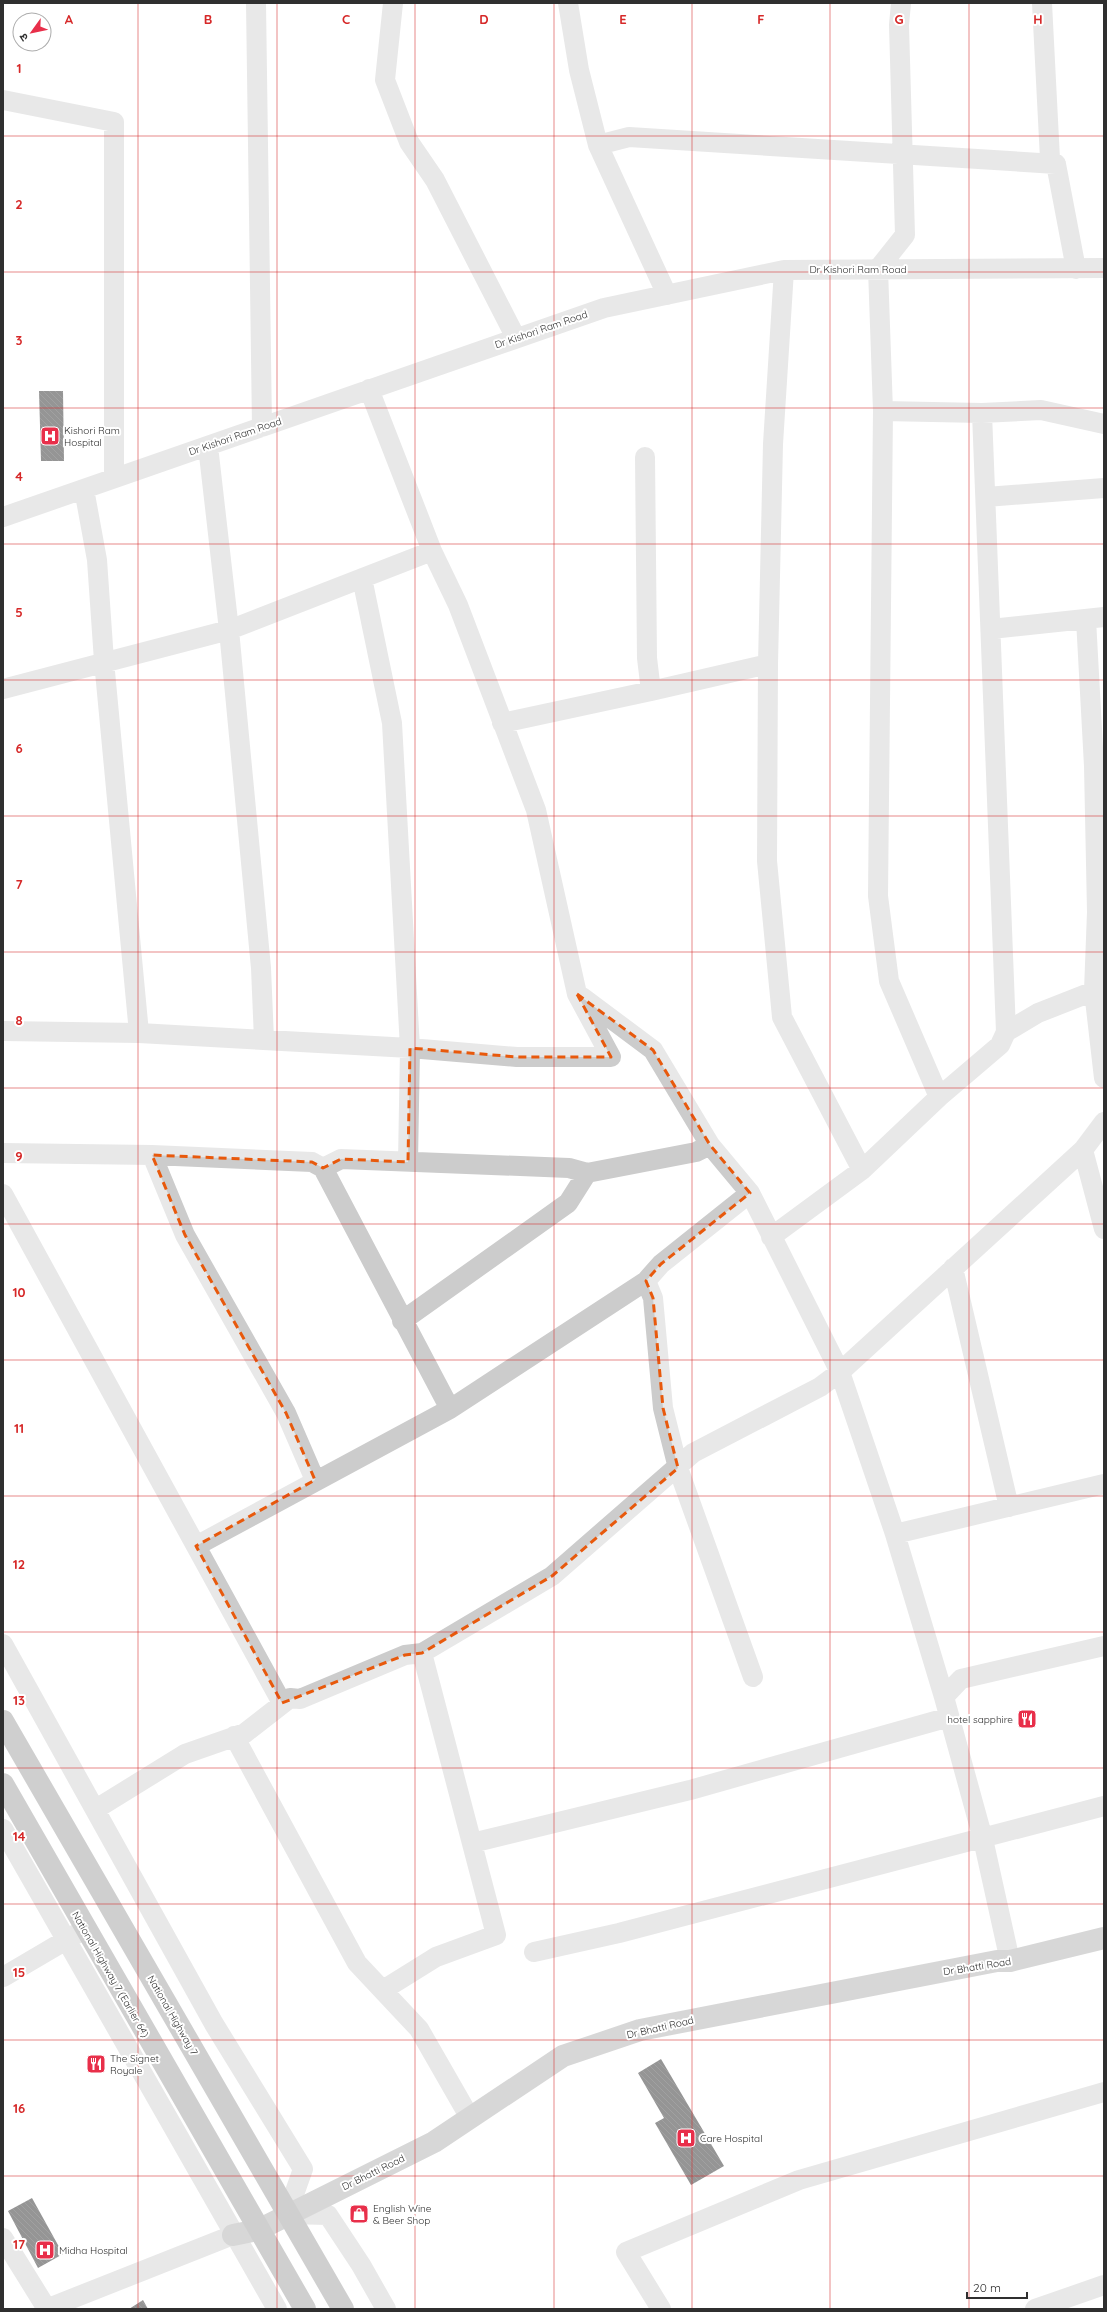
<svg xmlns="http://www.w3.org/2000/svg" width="1107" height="2312" font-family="Quicksand,'Noto Sans Devanagari',sans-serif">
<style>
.building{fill:url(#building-back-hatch)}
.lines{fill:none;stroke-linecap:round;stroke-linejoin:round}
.minor{stroke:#ccc;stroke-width:20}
.major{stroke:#a7a7a7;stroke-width:22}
.highway{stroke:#969696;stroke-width:22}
.marked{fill:none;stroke:#e8590c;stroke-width:3;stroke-dasharray:8 5;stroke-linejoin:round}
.grid{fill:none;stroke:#d62828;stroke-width:1;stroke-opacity:0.55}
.labels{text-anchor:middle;stroke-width:4;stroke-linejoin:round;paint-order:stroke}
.street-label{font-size:10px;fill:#2f2f2f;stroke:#fff}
.poi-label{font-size:10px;fill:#2f2f2f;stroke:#fff;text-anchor:start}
.grid-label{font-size:13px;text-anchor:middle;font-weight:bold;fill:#d62828;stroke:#fff;stroke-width:4;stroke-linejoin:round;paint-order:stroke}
</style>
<defs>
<pattern id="building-back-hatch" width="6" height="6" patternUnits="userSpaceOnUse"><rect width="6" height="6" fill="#161616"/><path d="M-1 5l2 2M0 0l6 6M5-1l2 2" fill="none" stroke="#303030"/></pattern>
</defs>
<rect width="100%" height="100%" fill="#fff"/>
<path class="building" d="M39,391H63L64,461H41Z
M661,2059L724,2166L691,2185L655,2123L664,2118L638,2073Z
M32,2198L63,2254L38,2268L8,2211Z
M143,2300L148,2309H129Z"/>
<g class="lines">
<path class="minor" d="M256,3L262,427
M393,3L385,80L409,142L435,180L516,338
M568,3L579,70L598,145L667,295
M901,3L899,25L905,235L878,269L883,411L878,896L889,981L939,1097
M1042,3L1050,159L1056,164L1076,269
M3,100L114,122V478
M598,145L629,137L1056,164
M784,270L773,444L768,664L767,861L782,1017L862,1170
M883,411L982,413L1041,410L1104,424
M208,446L229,630L261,968L264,1040
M645,457L647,658L651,691L768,664
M84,489L97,560L104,661L139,1033
M986,497L1104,488
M3,517L604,308L784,270L1104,268
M362,578L392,723L410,1048L408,1162
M1086,619L1094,766L1097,912L1094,991L1104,1078
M991,629L1104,617
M3,689L229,630L432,551
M502,723L651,691
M582,997L653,1050L710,1145L750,1193L840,1372L895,1534L944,1697L983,1839L1010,1961
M3,1031L139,1033L410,1048L517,1057H611L577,994L536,810L458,605L432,551L369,389
M1006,1032L1038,1013L1094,991
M1083,1150L1104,1229
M3,1153L152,1155L312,1162L323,1168L450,1409
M152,1155L185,1235L286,1413L315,1480
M323,1168L341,1159L569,1168L587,1173L696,1152L710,1145
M3,1194L282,1703
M771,1237L862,1170L939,1097L1000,1045L1006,1032L982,413
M953,1268L1009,1507
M646,1281L653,1298L663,1408L678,1468L753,1677
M402,1321L568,1203L587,1173
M895,1534L1104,1484
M196,1546L450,1409L646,1281L661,1264L750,1193
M3,1644L214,2024L303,2169L287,2214L328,2215L361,2265L386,2309
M944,1697L961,1679L1104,1646
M234,1736L357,1963L419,2029L470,2118
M96,1809L185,1754L245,1733L290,1698L300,1699L405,1655L422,1653L552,1576L693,1453L820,1387L840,1372L1083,1150L1104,1122
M3,1829L277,2309
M472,1843L690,1790L949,1717
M534,1952L619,1933L1104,1806
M3,1977L78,1933
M383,1990L436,1957L496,1935L422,1653
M3,2238L47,2309
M46,2309L233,2235
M661,2309L626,2252L799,2180L1104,2092
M1035,2309L1104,2285"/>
<path class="major" d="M233,2235L258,2230L434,2142L563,2056L640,2030L997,1961H1010L1104,1938"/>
<path class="highway" d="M3,1721L343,2309
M3,1784L305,2309"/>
</g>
<path d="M0 0H1107V2312H0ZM577,994L653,1050L710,1145L750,1193L661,1264L646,1281L653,1298L663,1408L678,1468L552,1576L422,1653L405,1655L282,1703L196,1546L315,1480L286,1413L185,1235L152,1155L312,1162L323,1168L341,1159L408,1162L410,1048L517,1057H611Z" fill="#fff" fill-opacity=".55" fill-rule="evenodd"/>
<path class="marked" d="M577,994L653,1050L710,1145L750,1193L661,1264L646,1281L653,1298L663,1408L678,1468L552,1576L422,1653L405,1655L282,1703L196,1546L315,1480L286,1413L185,1235L152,1155L312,1162L323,1168L341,1159L408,1162L410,1048L517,1057H611Z"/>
<path class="grid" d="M138,3V2309M277,3V2309M415,3V2309M554,3V2309M692,3V2309M830,3V2309M969,3V2309M3,136H1104M3,272H1104M3,408H1104M3,544H1104M3,680H1104M3,816H1104M3,952H1104M3,1088H1104M3,1224H1104M3,1360H1104M3,1496H1104M3,1632H1104M3,1768H1104M3,1904H1104M3,2040H1104M3,2176H1104"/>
<defs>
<g id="hospital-square" transform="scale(1)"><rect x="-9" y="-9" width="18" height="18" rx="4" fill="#e82f4a" stroke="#fff"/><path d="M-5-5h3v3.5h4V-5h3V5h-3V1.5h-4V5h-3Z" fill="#fff"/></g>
<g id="restaurant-square" transform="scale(1)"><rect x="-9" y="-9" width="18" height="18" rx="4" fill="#e82f4a" stroke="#fff"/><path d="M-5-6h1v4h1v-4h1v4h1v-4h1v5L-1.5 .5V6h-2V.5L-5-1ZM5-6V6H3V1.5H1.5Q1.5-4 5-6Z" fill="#fff"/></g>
<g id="shop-square" transform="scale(1)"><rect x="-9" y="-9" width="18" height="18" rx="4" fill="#e82f4a" stroke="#fff"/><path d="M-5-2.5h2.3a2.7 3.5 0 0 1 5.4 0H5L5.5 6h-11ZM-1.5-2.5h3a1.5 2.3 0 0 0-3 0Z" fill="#fff"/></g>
</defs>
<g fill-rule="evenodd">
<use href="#hospital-square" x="50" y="436"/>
<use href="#restaurant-square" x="1027" y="1719"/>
<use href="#restaurant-square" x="96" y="2064"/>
<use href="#hospital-square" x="686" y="2138"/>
<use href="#shop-square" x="359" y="2214"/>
<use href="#hospital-square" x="45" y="2250"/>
</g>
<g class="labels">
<g class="street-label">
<text x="858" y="273">Dr Kishori Ram Road</text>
<text transform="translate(541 329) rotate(-19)" y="4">Dr Kishori Ram Road</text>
<text transform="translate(235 436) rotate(-19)" y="4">Dr Kishori Ram Road</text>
<text transform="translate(977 1966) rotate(-9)" y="4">Dr Bhatti Road</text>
<text transform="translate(111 1974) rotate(60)" y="4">National Highway 7 (Earlier 64)</text>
<text transform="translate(173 2015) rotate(60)" y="4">National Highway 7</text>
<text transform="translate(660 2027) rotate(-13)" y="4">Dr Bhatti Road</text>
<text transform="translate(373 2172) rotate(-26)" y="4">Dr Bhatti Road</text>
</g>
<g class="poi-label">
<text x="64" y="434">Kishori Ram<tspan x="64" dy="12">Hospital</tspan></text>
<text x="1013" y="1723" text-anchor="end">hotel sapphire</text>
<text x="110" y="2062">The Signet<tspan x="110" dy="12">Royale</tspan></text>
<text x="700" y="2142">Care Hospital</text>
<text x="373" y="2212">English Wine<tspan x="373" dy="12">&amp; Beer Shop</tspan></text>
<text x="59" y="2254">Midha Hospital</text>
</g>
</g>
<g class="grid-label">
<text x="69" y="24">A</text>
<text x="208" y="24">B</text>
<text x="346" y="24">C</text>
<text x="484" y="24">D</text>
<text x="623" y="24">E</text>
<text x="761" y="24">F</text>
<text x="899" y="24">G</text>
<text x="1038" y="24">H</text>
<text x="19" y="73">1</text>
<text x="19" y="209">2</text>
<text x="19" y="345">3</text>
<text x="19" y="481">4</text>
<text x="19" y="617">5</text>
<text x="19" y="753">6</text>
<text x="19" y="889">7</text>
<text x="19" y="1025">8</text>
<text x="19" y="1161">9</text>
<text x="19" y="1297">10</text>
<text x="19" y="1433">11</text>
<text x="19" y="1569">12</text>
<text x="19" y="1705">13</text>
<text x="19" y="1841">14</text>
<text x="19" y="1977">15</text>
<text x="19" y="2113">16</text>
<text x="19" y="2249">17</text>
</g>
<rect width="1107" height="2312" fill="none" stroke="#2f2f2f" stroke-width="8"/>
<g transform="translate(32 32) rotate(237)"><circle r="19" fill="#ffffff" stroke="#acacac"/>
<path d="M0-3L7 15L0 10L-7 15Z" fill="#e82f4a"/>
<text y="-6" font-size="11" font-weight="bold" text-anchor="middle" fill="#2f2f2f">उ</text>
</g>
<path d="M967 2292v6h60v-6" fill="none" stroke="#2f2f2f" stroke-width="2"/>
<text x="973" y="2292" font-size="12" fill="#2f2f2f" stroke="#ffffff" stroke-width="3" paint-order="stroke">20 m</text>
</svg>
